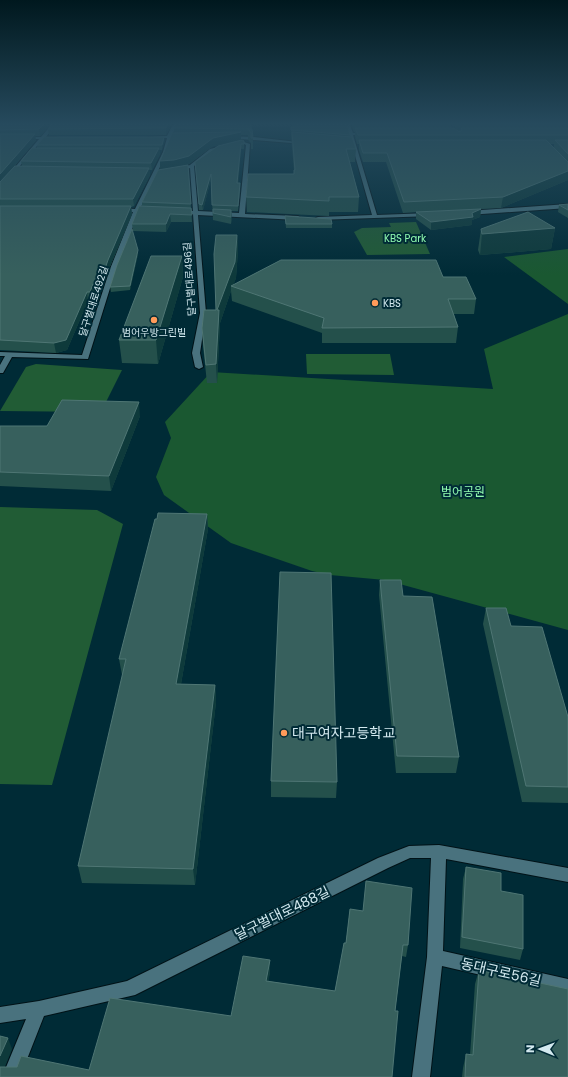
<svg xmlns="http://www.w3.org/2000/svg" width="568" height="1077" font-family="Poppins,'Noto Sans KR',sans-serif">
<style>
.green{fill:#215c35}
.forest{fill:#1a5831}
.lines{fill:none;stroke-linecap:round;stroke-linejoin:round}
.minor-casing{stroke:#001217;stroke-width:2}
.minor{fill:#49727e;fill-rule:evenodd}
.wall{fill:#24504b;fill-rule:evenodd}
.shaded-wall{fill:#0e3a3b}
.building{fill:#37605d;stroke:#4f7674}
.poi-dot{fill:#ff9b5a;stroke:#002b36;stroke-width:1.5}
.labels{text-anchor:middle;stroke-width:4;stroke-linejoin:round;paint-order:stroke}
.far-park-label{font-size:10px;fill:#91fcb0;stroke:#002b36}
.far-street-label{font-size:10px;fill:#d3e9ef;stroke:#002b36}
.far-poi-label{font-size:10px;fill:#d3e9ef;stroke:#002b36;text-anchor:start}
.park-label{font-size:12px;fill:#91fcb0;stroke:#002b36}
.near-poi-label{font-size:14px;fill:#d3e9ef;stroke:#002b36;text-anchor:start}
.near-street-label{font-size:14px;fill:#d3e9ef;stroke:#002b36}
</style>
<rect width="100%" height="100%" fill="#002b36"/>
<path class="green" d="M416,222L430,254L367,255L354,232L362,228L391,227L389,223Z
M306,354H390L394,375L307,374Z
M36,364L122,370L101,412L0,411L26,367Z
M0,507L97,510L123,524L52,785L0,784Z"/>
<path class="forest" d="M568,249V304L504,257Z
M568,314V630L385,580L330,575L312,571L231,543L164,495L156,477L171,438L165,422L211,372L493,389L484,349Z"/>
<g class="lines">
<g class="minor-casing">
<path id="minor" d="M52,124H56L46,137H56L58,139H43L0,189V185L39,139H0V137H41Z
M173,124H177L172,136L184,137L171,138L167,152L140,209L153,211L150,213L139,212L116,269L88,359L12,357L3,373H0V365L5,356H0V352L82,355L110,269L133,212H118L115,210L118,208L135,209L163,152L167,138L148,137L167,136Z
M346,124H356L350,125L353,133L370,134L353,135L377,215L430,213L433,215L432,216L316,220V218L318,217L372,215Z
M228,136L253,137L306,143L304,144L227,138Z
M244,142L250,144L245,214L298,216L301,218L298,220L198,215L206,313L200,353L203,367L199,369L195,367L192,353L200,313L193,214H178L175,212L178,210L193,211L190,168L176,172L174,171L190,165L210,149L227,145V147L214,151L194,166L198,211L239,213L246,145L242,143Z
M568,204V208L468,215L465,213L468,211Z
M439,845L568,868V882L446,859L443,951L568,979V995L442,966L430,1077H412L427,957L431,858H410L388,868L135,995L44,1016L20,1077H2L26,1019L0,1023V1007L39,1001L127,981L378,858L409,846Z"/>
</g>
<use href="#minor" class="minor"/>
</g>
<path class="wall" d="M0,124H51L40,136H35L36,140L7,175L22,166L21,161L37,148V145L164,137V140L162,150H159L160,154L152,170H149L150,175L134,206L131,207L132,214L109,269L101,292H94L91,301H88L67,350L56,353L0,350Z
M52,124H172L166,135H49L48,129Z
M176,124H237L236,125H251L253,138V149H251V143L248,140V135H241V140L213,146L189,164L185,165H188L192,222H171L166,232L133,231L132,224L142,206V202L160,169V161L174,133V128Z
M352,124H451V128L459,132H460H458L453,124H568V180L501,208L423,212L481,209L480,217L472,220V225L431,230L416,219V212L403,213L386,162H363L359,150V144H357L355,136V132H354L352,126ZM550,144H554V148Z
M291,127L350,135L356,149L355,162H350L359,197L358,212H329V216L247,212L246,197L294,174V170L291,136Z
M244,141V149H241L238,183H240V188L238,211H231L232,217L231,224L213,220L211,179L203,210H199L195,162Z
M568,204V218L558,212L559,205Z
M285,216L332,224V228H286Z
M555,228L551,249L480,255L478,250L481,229Z
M237,235L238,250L236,278L233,285L443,277L476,299L474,314H454L458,327L456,343H322V333L232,301L231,291L220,323L217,383H207L203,346L202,328L216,310Z
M138,254L130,290L111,292L110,287Z
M182,256L183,277L158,364L122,363L119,340Z
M140,416L111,491L0,486V426H47Z
M207,514L208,529L181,684L215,685L216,702L195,885L82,883L78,866L123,675H122L119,659Z
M380,580L403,596L459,757L456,773H396L379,595Z
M486,608L511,626L568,717V803L522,802L483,624Z
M271,781L337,782L336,798L271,797Z
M466,867L501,891L523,949L520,960L460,948L463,879Z
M350,909L408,945L406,957L402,956L395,1011L392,1077H0L12,1049L4,1067L89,1070L231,1016L270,960V972L268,981L335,991L346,943Z
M479,970L568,1077H462L463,1068L466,1054L470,1055L475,984Z"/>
<path class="shaded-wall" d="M44,124H51L40,136L39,129Z
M168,124H172L166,135V128Z
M241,132V140L213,146L189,164L175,169H160V161L213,138Z
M35,134L36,140L0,183V174Z
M164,137V140L162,150V145Z
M241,144V149L238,188L237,183Z
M159,148L160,154L152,170L151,163Z
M149,168L150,175L134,206L133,199Z
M568,171V180L501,208L503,197Z
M211,174V179L203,210L202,205Z
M240,183V188L238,211V206Z
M131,206L132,214L109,269L101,292L100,283L108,260Z
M481,209L480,217L472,220V225L431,230V222L472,213Z
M231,210L232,217L231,224Z
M170,214L171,222L166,232V224Z
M555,228L551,249L480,255L482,234Z
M237,235L238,250L236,278L233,287L231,286V291L220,323L217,383L216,364L217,310Z
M138,250V254L130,290V286Z
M182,256L183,277L158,364L156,340Z
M93,284L94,292L91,301L90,292Z
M87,292L88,301L67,350L56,353L54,343Z
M139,402L140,416L111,491L109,476Z
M207,514L208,529L178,701L176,684Z
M215,685L216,702L195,885L193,869Z
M270,960V972L267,993L266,981Z
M8,1038L12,1049L1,1076L0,1075V1056Z"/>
<path class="building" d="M0,124H44L39,129L0,130Z
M52,124H168L166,128L48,129Z
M176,124H235V125H251V129L174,128Z
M294,124H347L350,135L291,130V127H294Z
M355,128H454L459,132L462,130L461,128H568V135H358Z
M248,129H252L253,138H251V133Z
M241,132L213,138L189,156L174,160L160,161L172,133Z
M292,132L352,137L356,149H346L359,197H329V201L246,197L248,174H294V170H295Z
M0,134H35L0,174Z
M44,137H164L162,145H37Z
M242,140L244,141V144H241L237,183H240L238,206L212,205L211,174L202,205L199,204L195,162L218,146Z
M359,140H546L568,162V171L503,197L404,202L387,153H363Z
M555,140H568V154Z
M32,148H159L151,163L21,161Z
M188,165L191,204L142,202L158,170Z
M15,166L149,168L133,199H0V182Z
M568,204V210L559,205Z
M0,206H131L108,260L100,283L93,284L90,292H87L66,340L54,343L0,340Z
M139,206L191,208L192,215L170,214L166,224H132Z
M213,209L231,210V217L213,213Z
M481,209L472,213L473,217L431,222L416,212Z
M528,212L555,228L482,234L481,229Z
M285,216L331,219L332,224H286Z
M132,229L138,250L130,286L110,287L117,265Z
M216,235H237L235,262L217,310H219L216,364L206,365L202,328L204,310H216L214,254Z
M151,256H182L156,340H119Z
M281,260H436L443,277H466L476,299H448L458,327L322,328L324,318L231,286Z
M62,400L139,402L109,476L0,472V426H47Z
M158,513L207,514L176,684L215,685L193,869L78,866L126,659H119L155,519H157Z
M280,572L331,573L337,782L271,781Z
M380,580H401L403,596L432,597L459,757L397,756Z
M486,608H506L511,626L542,627L568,717V787L526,786Z
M466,867L501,873V891L523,895V949L462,937Z
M366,881L412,888L408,945H403L395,1011H398L392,1077H0V1067H17L21,1056L89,1070L110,998L231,1016L243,956L270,960L266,981L335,991L344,943H346L350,909L363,911Z
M479,970L568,989V1077H465L466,1054L473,1055Z
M0,1036L8,1038L0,1056Z"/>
<linearGradient id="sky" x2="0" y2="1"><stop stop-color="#00181e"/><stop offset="0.45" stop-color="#264a5d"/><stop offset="1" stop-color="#264a5d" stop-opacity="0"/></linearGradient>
<rect width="568" height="275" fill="url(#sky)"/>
<g class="poi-dot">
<circle cx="375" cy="303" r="4"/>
<circle cx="154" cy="320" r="4"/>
<circle cx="284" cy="733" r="4"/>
</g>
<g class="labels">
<g class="far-park-label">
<text x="405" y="242">KBS Park</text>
</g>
<g class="far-street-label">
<text transform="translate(189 279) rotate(-94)" y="4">달구벌대로496길</text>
<text transform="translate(93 301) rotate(-72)" y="4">달구벌대로492길</text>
</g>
<g class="far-poi-label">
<text x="383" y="307">KBS</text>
<text x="154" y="336" text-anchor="middle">범어우방그린빌</text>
</g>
<g class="park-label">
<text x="463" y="496">범어공원</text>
</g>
<g class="near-poi-label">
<text x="292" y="738">대구여자고등학교</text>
</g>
<g class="near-street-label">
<text transform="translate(282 913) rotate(-26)" y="5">달구벌대로488길</text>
<text transform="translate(501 972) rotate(13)" y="5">동대구로56길</text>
</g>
</g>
<g transform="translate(540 1049) rotate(271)" stroke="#002b36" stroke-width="3" paint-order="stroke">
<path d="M0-3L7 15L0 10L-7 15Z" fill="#d3e9ef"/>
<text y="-6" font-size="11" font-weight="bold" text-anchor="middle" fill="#d3e9ef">N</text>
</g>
</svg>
